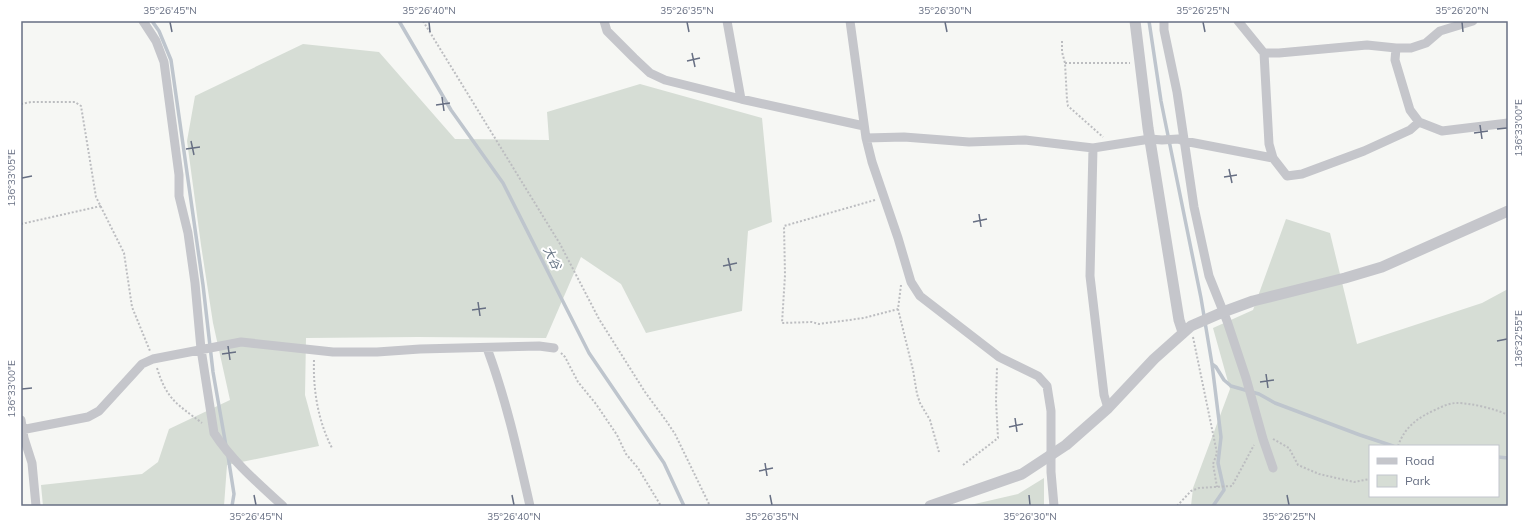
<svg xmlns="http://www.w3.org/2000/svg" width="1529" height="527" font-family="Mulish,'Noto Sans JP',sans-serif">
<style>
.green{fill:#d6ddd5;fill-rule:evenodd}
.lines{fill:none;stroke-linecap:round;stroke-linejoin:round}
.stream{stroke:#bec5cd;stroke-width:3.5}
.path{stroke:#bcbdc0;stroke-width:2;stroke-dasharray:2 2;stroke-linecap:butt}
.minor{stroke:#c5c6cb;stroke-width:9}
.tertiary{stroke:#c5c6cb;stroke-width:11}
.ticks{fill:none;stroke:#676f83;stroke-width:1.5}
.labels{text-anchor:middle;stroke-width:4;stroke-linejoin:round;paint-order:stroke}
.water-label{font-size:12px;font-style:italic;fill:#687686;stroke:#fff}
.neatline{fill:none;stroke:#676f83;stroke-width:1.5}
.ticks-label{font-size:10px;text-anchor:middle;fill:#676f83}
</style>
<rect width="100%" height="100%" fill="#f6f7f4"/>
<path class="green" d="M303,44L379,52L455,139L549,140L547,112L640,84L762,118L772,222L748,231L742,311L646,333L621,284L581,257L546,338L418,337L306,338L305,395L319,446L227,465L224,506H43L41,485L142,474L158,462L169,429L230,400L213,323L201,245L187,141L195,96Z
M1286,219L1330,233L1357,344L1482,303L1508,289V506H1191L1193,488L1230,389L1213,328L1253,310ZM1370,446H1498V496H1370Z
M1044,478V506H966L1018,494Z"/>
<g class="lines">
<path class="stream" d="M152,21L159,31L171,60L203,285L213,372L226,446
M399,21L451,110L503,183L589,353L664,463L684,506
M1149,21L1161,101L1201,298L1212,364L1221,437L1218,463L1224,490L1213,506
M1212,364L1216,367L1224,380L1231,386L1259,394L1275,403L1360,435L1393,446
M228,456L234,494L232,506
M1498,457L1508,458"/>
<path class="path" d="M423,21L560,244L599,319L645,392L667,422L675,434L710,506
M1062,41V52L1065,63L1067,100L1068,106L1103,137
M1065,63H1130
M21,104L31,102H75L81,106L96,197L124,253L132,307L150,351
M875,200L784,226L785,275L782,323L812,322L819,324L864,318L898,309
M21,224L101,206
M901,285L898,309L913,370L917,394L920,403L930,420L939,452
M1193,337L1217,453L1213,464L1217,487
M561,353L565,357L578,382L596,404L617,435L626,454L638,468L661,506
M314,360C313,390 318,421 332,448
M157,368C167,400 177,404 202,423
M1273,439L1289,448L1298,465L1319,474L1354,482L1370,479
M1398,446C1405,426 1419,417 1437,409C1443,406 1450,403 1457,403C1471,403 1496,409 1508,415
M963,465L998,438L996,401L997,367
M1177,506L1191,491L1199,488L1232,486L1254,445"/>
<path class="minor" d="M143,21L156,41L164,62L179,175V196L188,233L195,283L201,349L214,433C232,461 259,484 283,506
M604,21L607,31L634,58L650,73L665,80L741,99L864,126
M727,21L741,99
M850,21L866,138L872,162L898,238L911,282L920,296L999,357L1038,376L1047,386L1051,411V472L1054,506
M1164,21V30L1177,92L1194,207L1209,276L1227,321L1246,378L1263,439L1273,468
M1238,21L1264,53H1279L1367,45L1396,48H1411L1426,43L1440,31L1473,21
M1396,48L1395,60L1410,110L1419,122L1442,131L1508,123
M1264,53L1269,144L1273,158L1287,176L1302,174L1364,151L1410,130L1419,122
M866,138L904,137L969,142L1025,140L1093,148
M487,348C506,399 518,453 530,506
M1108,408L1104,395L1090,276L1093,148L1150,139L1162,140L1178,139L1184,141L1273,158
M21,420L24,438L32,463L36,506
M21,430L88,417L99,411L142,364L153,359L241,342L333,352H377L420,349L539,346L554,348"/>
<path class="tertiary" d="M1135,21L1148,128L1179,320L1183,332
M930,506L1022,474L1066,445L1108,408L1154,359L1191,326L1223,312L1253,301L1345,278L1382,267L1508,211"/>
</g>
<path class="ticks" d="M170,22L172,32M429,22L430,32M687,22L689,32M945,22L947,32M1203,22L1205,32M1462,22L1463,32M692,53L695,67M687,61L700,58M442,97L444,111M436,105L450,103M1480,125L1482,139M1497,129L1507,128M1474,133L1488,131M191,141L194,155M186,149L200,147M1229,169L1232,183M1224,177L1237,175M22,178L32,176M979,214L981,227M973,222L987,219M728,258L731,271M723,266L737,263M478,302L480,316M472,310L486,308M1497,341L1507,339M228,346L230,360M222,354L236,352M1266,374L1268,388M1260,382L1274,380M22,389L32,388M1015,418L1017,432M1009,427L1023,424M765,463L767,476M759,471L773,468M254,495L256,505M512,495L514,505M770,495L772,505M1029,495L1030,505M1287,495L1289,505"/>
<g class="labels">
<g class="water-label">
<text transform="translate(552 258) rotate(63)" y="4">大谷</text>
</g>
</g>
<rect width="1529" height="527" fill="none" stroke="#ffffff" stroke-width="44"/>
<rect x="1369" y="445" width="130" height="52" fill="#ffffff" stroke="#c2c5cd"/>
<rect x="1377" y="458" width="20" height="6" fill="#c5c6cb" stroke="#c2c5cd"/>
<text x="1405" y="465" font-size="12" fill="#676f83">Road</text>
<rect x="1377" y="475" width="20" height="12" fill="#d6ddd5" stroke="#c2c5cd"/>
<text x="1405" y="485" font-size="12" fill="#676f83">Park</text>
<rect x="22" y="22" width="1485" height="483" class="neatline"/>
<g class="ticks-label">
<text x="170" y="14">35°26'45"N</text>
<text x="429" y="14">35°26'40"N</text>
<text x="687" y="14">35°26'35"N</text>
<text x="945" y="14">35°26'30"N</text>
<text x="1203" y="14">35°26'25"N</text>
<text x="1462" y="14">35°26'20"N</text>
<text transform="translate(1518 128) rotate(-90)" y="4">136°33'00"E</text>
<text transform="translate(11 178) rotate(-90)" y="4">136°33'05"E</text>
<text transform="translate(1518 339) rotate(-90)" y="4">136°32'55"E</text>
<text transform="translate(11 389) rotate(-90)" y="4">136°33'00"E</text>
<text x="256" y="520">35°26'45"N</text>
<text x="514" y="520">35°26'40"N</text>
<text x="772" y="520">35°26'35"N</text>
<text x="1030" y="520">35°26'30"N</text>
<text x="1289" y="520">35°26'25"N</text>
</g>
</svg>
